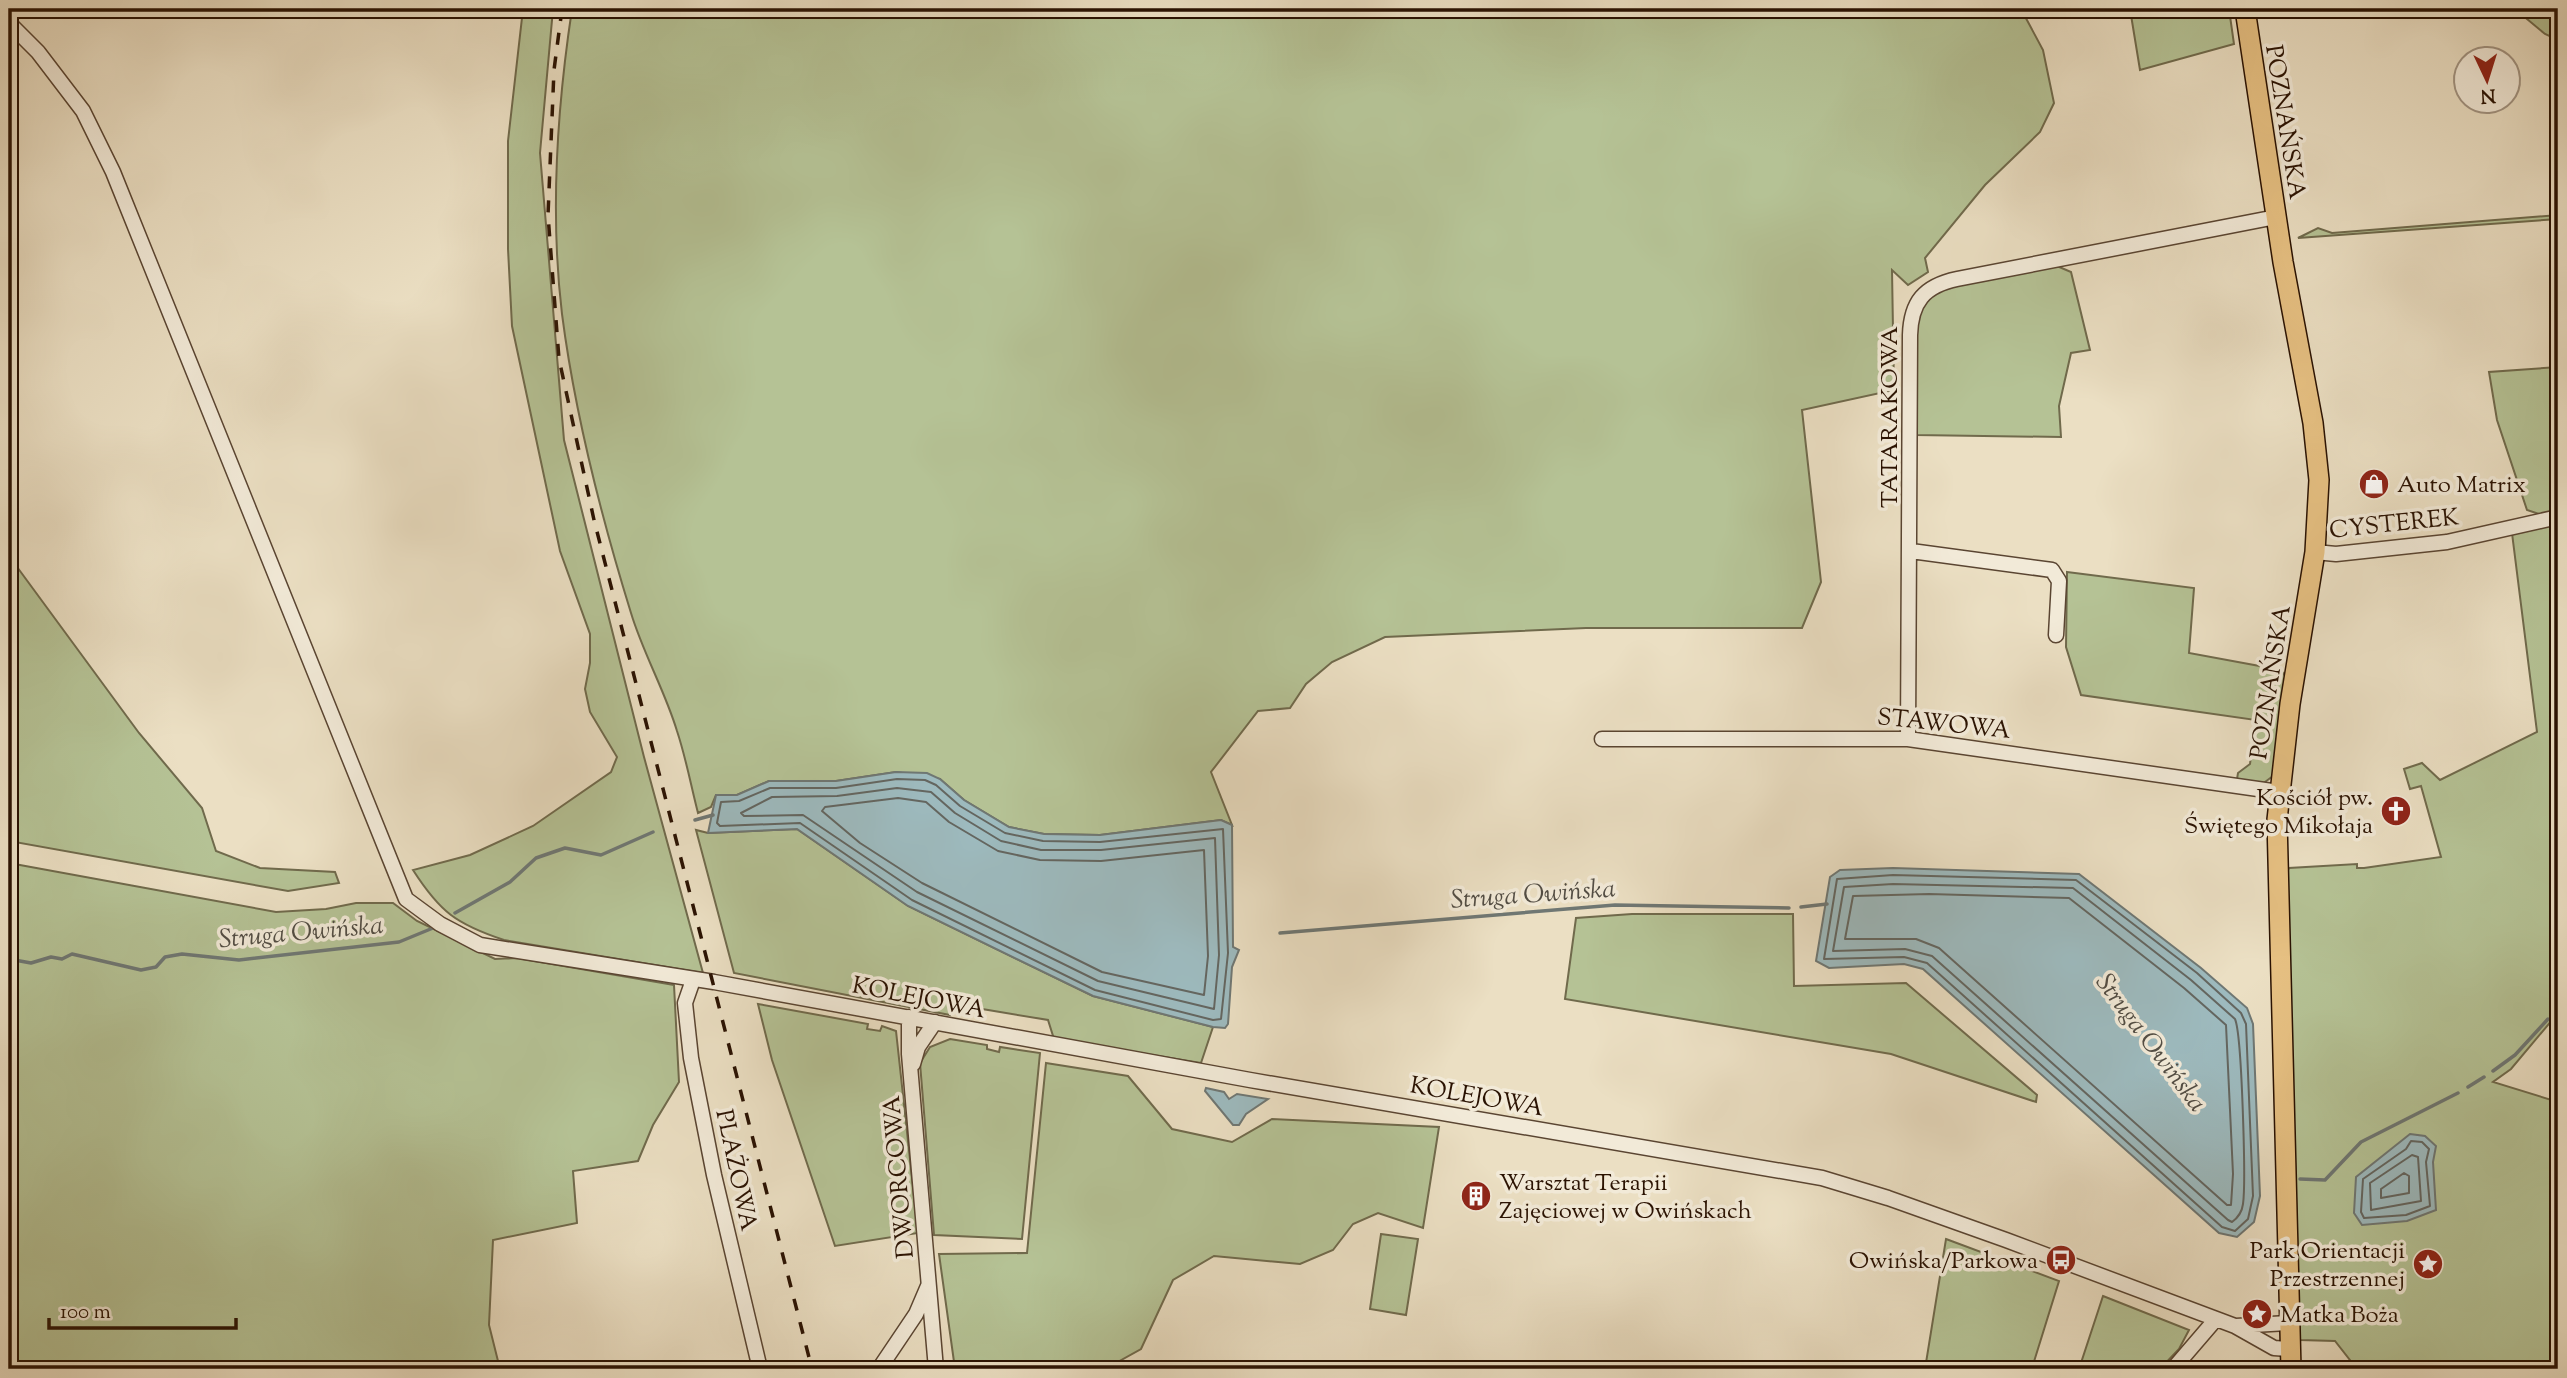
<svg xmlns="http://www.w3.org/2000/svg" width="2567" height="1378" font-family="'Sorts Mill Goudy',serif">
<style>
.green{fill:#b5c295;stroke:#706a4c;stroke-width:2}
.water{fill:#9dbabe;stroke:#6f7773;stroke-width:2}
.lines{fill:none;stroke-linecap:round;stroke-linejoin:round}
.shore{stroke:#646660;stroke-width:2}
.stream{stroke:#6f7773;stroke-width:3.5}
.minor-casing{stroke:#5a4532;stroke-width:17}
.major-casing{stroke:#2a1202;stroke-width:22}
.minor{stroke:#f2ead8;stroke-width:14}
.major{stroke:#e6c082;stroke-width:19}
.rail{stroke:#2a1202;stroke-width:3.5;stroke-dasharray:12 12;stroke-linecap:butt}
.labels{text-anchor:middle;stroke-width:7;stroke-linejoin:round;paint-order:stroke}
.street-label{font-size:24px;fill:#2a1202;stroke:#f2ead8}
.poi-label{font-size:24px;fill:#2a1202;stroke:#f2ead8;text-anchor:start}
.water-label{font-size:26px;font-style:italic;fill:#524d44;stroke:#f2ead8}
</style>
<rect width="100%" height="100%" fill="#ebdfc3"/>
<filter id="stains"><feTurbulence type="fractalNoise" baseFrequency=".00286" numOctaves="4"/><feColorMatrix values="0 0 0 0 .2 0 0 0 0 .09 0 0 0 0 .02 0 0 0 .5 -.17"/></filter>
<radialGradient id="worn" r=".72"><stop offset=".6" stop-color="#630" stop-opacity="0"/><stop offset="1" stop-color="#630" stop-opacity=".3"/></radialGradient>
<path class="green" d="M523,9H553L540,153L564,440L644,757L703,973L504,940C456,924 440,912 413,870L470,855L533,826L611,772L617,757L590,712L585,689L590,663V634L560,551L512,326L508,249V141Z
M572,9H2021L2043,50L2054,103L2040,132L1985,185L1925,258L1928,272L1908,285L1892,270L1894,390L1802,410L1821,582L1802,628H1586L1385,637L1332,662L1306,684L1290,708L1258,711L1211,772L1232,825L1221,820L1100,835L1044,834L1009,827L964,800L940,779L896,772L836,781H769L737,795H716L711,807L698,813C691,786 686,758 677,731C665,691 643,653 631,613C601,516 575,415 562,314C550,214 557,108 572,9Z
M2130,9H2229L2234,44L2140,70Z
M2515,9H2558V40L2545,34Z
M2558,215V219L2298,238L2318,228L2332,233Z
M2057,266L2071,272L2090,350L2071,353L2059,406L2061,437L1916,435C1916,403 1905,321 1927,297C1940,282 2033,271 2057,266Z
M2558,367V513L2539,514L2527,510L2497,420L2489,372Z
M2558,522V932L2551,946L2553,954L2558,955V1013L2511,1069L2493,1082L2558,1102V1369H2357L2335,1341L2300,1340L2287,872L2289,868L2357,864V868H2364L2441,857L2421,786L2410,789L2404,769L2422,763L2440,780L2537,732L2512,533Z
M9,556L139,733L202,808L216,851L260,868L335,872L339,883L288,891L9,841Z
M2067,572L2194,588L2189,653L2281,670L2287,679L2273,776L2261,785L2237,779L2238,773L2250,764L2256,720L2081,695L2066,647Z
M797,829L908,906L1093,996L1213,1027L1201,1063L1054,1039L1048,1020L952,1004L950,1015L734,973L696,830L708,833Z
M9,863L276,912L326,909L356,903H393L417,921L495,959L517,958L674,985L679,1082L653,1125L638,1161L573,1171L577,1223L493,1240L489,1325L500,1369H9Z
M1632,914H1793L1794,986L1906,983L2037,1095L2036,1102L1891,1054L1565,999L1576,918Z
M758,1004L868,1024L867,1029L880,1031L882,1026L896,1031L918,1233L835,1246L772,1060Z
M950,1039L987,1045V1049L999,1052L1000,1047L1040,1053L1022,1239L934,1235L920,1063L930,1047Z
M1046,1063L1128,1076L1172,1129L1232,1142L1272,1119L1439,1127L1423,1228L1378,1213L1353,1224L1333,1250L1300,1264L1214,1256L1173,1280L1141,1349L1105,1369H955L939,1254L1027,1253Z
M1381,1234L1418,1239L1406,1315L1370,1309Z
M1946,1239L2059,1281L2032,1368L2036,1369H1925Z
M2103,1296L2189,1330L2179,1349L2160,1369H2079Z"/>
<path class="water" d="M896,772L927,773L940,779L964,800L1009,827L1044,834L1100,835L1221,820L1232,825L1233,947L1239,950L1232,967L1228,1024L1225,1028L1213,1027L1093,996L908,906L797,829L708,833L716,795H737L769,781H836Z
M1893,868L2079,874L2201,968L2247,1008L2253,1024L2260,1196L2254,1222L2237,1237L2219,1233L1923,969L1904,964L1829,968L1816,961L1830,877L1840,870Z
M1206,1088L1224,1092L1229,1099L1237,1094L1268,1099L1246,1114L1239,1125H1233L1205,1091Z
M2410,1134L2425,1136L2436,1146L2433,1162L2436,1210L2407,1221L2362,1225L2354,1213L2356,1177Z"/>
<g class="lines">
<path class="shore" d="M897,779L925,780L936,785L960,806L1005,833L1043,841L1100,842L1223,829L1228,953L1221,1019L1213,1020L1095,990L912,900L800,823L720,826L717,823L721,802L739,801L770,788H836Z
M897,788L931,792L955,813L1001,841L1041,850H1101L1215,838L1219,955L1214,1009L1098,981L917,892L803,815L744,816L741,813L772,797L837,796Z
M898,798L926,802L949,822L998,851L1040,860L1101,861L1204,850L1208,956L1204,995L1102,972L922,883L860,843L822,811L825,807Z
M1893,875L2076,880L2197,973L2241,1013L2246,1024L2253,1196L2248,1219L2235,1231L2222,1227L1927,963L1904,957L1824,959L1837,879Z
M1893,884L2073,888L2191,980L2235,1019C2242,1035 2246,1183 2243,1204C2242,1212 2239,1217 2232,1222L2228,1220L1932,956L1905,949L1833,951L1844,887Z
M1929,894L2069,898L2184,988L2226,1025L2233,1174L2231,1205H2227L1939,948L1916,939H1845L1853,896Z
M2411,1141L2422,1142L2429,1149L2426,1162L2430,1206L2406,1215L2364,1218L2361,1212L2363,1179L2406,1149Z
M2412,1155L2418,1157L2421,1201L2371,1210L2370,1183Z
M2404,1173L2409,1176V1193L2381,1198V1189Z"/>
<path class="stream" d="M695,820L713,815
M1801,907L1827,904
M455,913L510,882L536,858L565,848L601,855L653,832
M1280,933L1615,905L1789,908
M9,959L31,963L51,957L62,959L72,954L141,970L156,967L165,957L182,954L239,960L399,942L433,928
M2558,1006V1005
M2493,1071L2515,1055L2548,1019
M2468,1087L2484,1077
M2300,1179L2325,1180L2361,1142L2458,1093"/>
<g class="minor-casing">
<path id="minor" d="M9,23L38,52L83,111L113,172L406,899L440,924L480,945L714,982L1250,1080L1822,1178L1888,1198L2006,1240L2235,1326L2274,1348L2289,1349
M1911,551L2052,570L2059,581L2056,635
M2315,552L2336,554L2447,542L2558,517
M1602,739H1908L2279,792
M1908,739L1910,335C1911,302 1924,286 1957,279L2276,217
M693,980L685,1003L691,1058L714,1175L760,1369
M909,1017V1054L936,1369
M913,1064L918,1047L935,1022
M2236,1326L2288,1323
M879,1369L916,1314L928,1286
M2173,1369L2216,1319"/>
</g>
<g class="major-casing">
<path id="major" d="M2245,9L2283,262L2313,423L2319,480L2315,552L2290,704L2277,820L2291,1369"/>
</g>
<use href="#minor" class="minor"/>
<use href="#major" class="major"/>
<path class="rail" d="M562,9L554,70L548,215L559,359L594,520L812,1369"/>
</g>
<defs>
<g id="shop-disc" transform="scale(1.575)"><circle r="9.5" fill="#8f2418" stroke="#f2ead8"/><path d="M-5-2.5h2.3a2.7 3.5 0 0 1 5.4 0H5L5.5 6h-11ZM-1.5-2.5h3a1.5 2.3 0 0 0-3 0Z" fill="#fff"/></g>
<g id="church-disc" transform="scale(1.575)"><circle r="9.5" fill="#8f2418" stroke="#f2ead8"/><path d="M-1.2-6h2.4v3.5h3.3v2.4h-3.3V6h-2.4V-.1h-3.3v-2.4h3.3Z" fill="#fff"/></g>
<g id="building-disc" transform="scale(1.575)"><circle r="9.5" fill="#8f2418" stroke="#f2ead8"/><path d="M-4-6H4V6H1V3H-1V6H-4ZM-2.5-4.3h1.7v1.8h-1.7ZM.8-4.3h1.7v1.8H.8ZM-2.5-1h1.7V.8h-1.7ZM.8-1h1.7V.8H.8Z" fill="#fff"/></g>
<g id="bus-disc" transform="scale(1.575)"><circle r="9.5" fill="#8f2418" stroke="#f2ead8"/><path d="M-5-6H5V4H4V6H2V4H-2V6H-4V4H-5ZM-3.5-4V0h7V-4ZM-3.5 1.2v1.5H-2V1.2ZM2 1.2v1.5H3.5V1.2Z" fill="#fff"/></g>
<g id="sight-disc" transform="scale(1.575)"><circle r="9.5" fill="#8f2418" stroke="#f2ead8"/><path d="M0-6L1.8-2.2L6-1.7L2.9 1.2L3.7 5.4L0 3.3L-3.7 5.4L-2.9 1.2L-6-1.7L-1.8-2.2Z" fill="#fff"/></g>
</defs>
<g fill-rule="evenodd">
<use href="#shop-disc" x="2374" y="484"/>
<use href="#church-disc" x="2396" y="811"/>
<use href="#building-disc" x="1476" y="1196"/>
<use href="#bus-disc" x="2061" y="1260"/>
<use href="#sight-disc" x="2428" y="1264"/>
<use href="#sight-disc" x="2257" y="1314"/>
</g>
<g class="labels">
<g class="street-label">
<text transform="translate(2286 122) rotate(81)" y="8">POZNAŃSKA</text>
<text transform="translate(1889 417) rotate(-90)" y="8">TATARAKOWA</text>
<text transform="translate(2394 523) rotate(-6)" y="8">CYSTEREK</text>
<text transform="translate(2270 682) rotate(-81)" y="8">POZNAŃSKA</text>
<text transform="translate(1944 723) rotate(6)" y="8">STAWOWA</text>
<text transform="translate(919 997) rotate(11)" y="8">KOLEJOWA</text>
<text transform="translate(1477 1096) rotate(10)" y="8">KOLEJOWA</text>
<text transform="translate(737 1170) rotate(78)" y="8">PLAŻOWA</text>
<text transform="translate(898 1177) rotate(-95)" y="8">DWORCOWA</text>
</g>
<g class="poi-label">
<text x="2397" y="492">Auto Matrix</text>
<text x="2373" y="805" text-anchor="end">Kościół pw.<tspan x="2373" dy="28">Świętego Mikołaja</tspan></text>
<text x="1499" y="1190">Warsztat Terapii<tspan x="1499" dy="28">Zajęciowej w Owińskach</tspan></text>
<text x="2405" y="1258" text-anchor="end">Park Orientacji<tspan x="2405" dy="28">Przestrzennej</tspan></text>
<text x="2038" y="1268" text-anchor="end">Owińska/Parkowa</text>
<text x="2280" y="1322">Matka Boża</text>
</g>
<g class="water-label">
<text transform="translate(1533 893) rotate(-4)" y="9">Struga Owińska</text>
<text transform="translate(301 931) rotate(-5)" y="9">Struga Owińska</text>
<text transform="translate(2152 1042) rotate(53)" y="9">Struga Owińska</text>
</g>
</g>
<rect width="2567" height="1378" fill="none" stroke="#ebdfc3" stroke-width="35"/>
<rect x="10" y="10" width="2546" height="1357" fill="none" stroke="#2a1202" stroke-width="3.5"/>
<rect x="18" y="18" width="2532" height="1343" fill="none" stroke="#2a1202" stroke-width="2"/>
<g transform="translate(2487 80) rotate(176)"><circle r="33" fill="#f2ead8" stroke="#a29482" stroke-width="2"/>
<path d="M0-5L12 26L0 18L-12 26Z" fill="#8f2418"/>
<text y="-10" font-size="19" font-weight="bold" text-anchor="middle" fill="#2a1202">N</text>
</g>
<path d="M49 1318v10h187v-10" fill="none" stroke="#2a1202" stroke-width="3.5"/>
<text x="60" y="1318" font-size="21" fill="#2a1202" stroke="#f2ead8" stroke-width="5" paint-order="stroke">100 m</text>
<rect width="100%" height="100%" filter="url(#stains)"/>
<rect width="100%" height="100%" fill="url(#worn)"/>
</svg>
